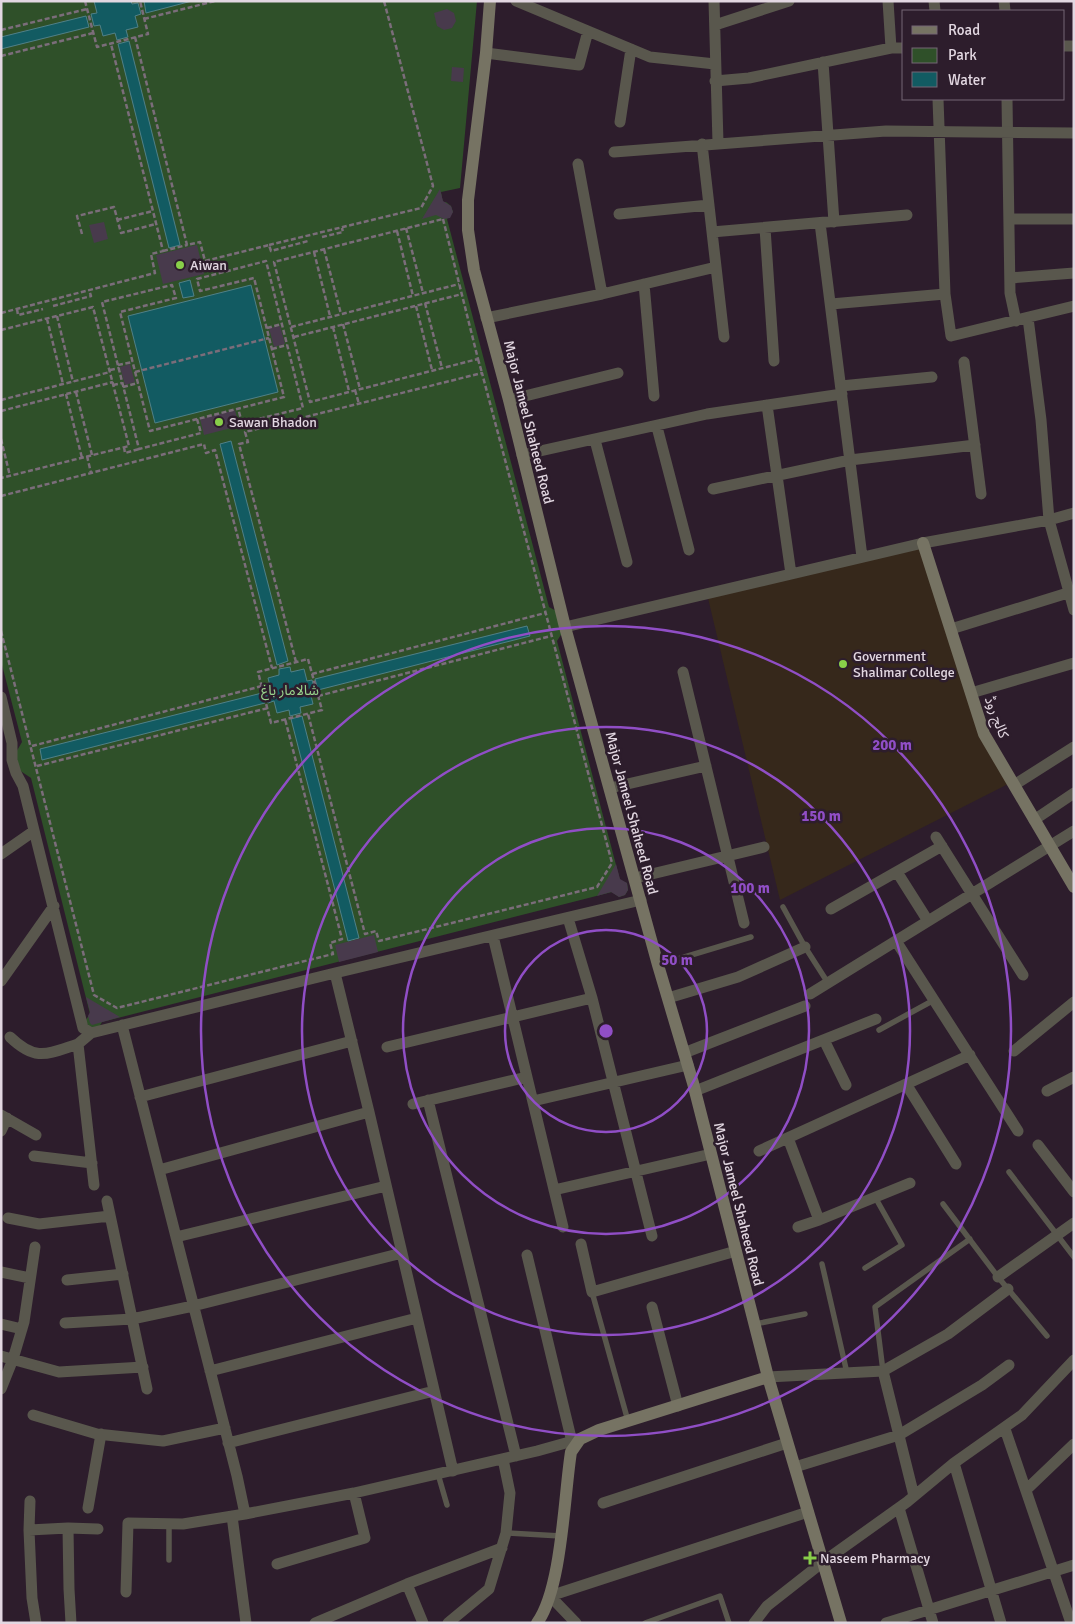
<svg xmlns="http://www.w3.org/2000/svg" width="1075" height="1624" font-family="Signika,'Noto Sans Arabic',sans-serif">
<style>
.education{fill:#36281b}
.green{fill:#2f5029}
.water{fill:#125b62;stroke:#508088}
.building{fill:#483a4c}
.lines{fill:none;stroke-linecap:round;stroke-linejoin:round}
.path{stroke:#7b6d7a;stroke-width:2.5;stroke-dasharray:5 2.5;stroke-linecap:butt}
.lane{stroke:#59574d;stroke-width:5.5}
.street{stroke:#59574d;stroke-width:11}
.secondary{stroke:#767363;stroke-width:12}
.ring{fill:none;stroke:#904ec6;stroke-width:2.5}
.poi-dot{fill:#88cf49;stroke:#2d1d2c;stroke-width:2}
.labels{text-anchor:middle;stroke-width:5;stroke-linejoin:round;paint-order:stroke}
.poi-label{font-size:14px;fill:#e2d7e1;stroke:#2d1d2c;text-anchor:start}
.street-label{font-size:14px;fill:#e2d7e1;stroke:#2d1d2c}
.park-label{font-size:14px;fill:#99d48d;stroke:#2d1d2c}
.centre{fill:#904ec6;stroke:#2d1d2c;stroke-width:2.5}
.ring-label{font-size:15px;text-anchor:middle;font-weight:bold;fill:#904ec6;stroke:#2d1d2c;stroke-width:5;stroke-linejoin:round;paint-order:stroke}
</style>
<rect width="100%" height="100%" fill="#2d1d2c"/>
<path class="education" d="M923,543L984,734L1012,782L780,900L707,594Z"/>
<path class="green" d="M1,1H477L460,188L441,192L443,203L446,202L451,206L453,212L447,219L549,607L560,613L564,630L557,641L620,880L627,883L628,890L625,895L619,897L612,892L102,1022L98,1029L92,1031L85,1021L90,1014L31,778L19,770L15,754L22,742L1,661Z"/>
<path class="water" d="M94,1H131L132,4L138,3L141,14L135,16L138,27L126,30L128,37L117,40L115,33L103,36L100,25L94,26L91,14L97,13Z
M144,1H192L146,13Z
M86,16L89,27L1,49V37Z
M129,41L180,245L169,248L118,44Z
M190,280L194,296L183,298L179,283Z
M251,285L278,392L155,423L128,316Z
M231,441L288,661L277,665L220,444Z
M527,626L530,636L318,690L315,679Z
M290,667L291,672L304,669L307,681L312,680L315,691L310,692L313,704L300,707L301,713L290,716L289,710L277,713L274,701L268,703L265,692L271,690L268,678L279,675V669Z
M262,693L265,703L42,760L40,749Z
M302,716L359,938L348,941L291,719Z"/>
<path class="building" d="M447,9L454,13L456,21L452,28L444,30L437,26L434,13Z
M452,67L464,68L463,82L451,81Z
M440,189L443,201L451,206L453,212L450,218L444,219L436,215L422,219Z
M104,222L108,239L94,243L89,225Z
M197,245L204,274L163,284L156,255Z
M280,326L285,344L274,347L269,328Z
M130,364L135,382L125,385L120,367Z
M235,410L239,426L204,435L200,419Z
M616,864L620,879L627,883L628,890L625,895L619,897L611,892L597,896Z
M374,935L378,952L339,962L335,945Z
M86,997L120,1017L92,1025L90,1023L88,1016L90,1012Z"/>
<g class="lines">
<path class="path" d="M85,1L97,47L148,34L140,1
M144,19L215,1
M1,30L87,9
M135,37L187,245L200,242L205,261L269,245L271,251L308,241
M1,56L93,33
M443,219L478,359L310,402L274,262Z
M117,220L153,211
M406,228L423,293
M397,231L413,296
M82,234L77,216L114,207L121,233L156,224
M322,237L343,232L342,228
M269,245L421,208L433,186L384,1
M324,249L341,314
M163,251L187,245
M314,252L330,316
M425,303L442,368
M53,306L91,296L89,290
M416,306L432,370
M17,309L18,315L43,309
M1,313L155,273L151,254L163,251L111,44
M57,316L73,382
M47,319L63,384
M343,324L360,389
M291,327L459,284
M333,327L349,391
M267,328L282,324
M1,330L93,307L129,446L1,478
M294,337L462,294
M272,349L287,345
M478,359L482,373
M118,365L133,362
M110,370L119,368
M135,372L269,338
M113,385L122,383
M123,387L138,383
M355,390L359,404
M76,392L92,455
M66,394L82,458
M1,400L110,372
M1,411L113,382
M197,419L201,433L139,449L102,302L172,285L176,298L120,312L150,431L284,397L254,278L200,291L197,279L266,261L303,408L242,423L238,408
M1,439L10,476
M124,447L125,453L139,449
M87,456L91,473
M1,496L204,444L206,453L215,450L272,668
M1,631L94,995L117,1008L333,954L330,943L342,939L285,719
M308,659L322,710L271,723L258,672Z
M296,662L239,444L248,442L245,432L482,373L612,863L597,887L379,941L376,931L365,934L308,714
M312,674L545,613
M318,696L551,636
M32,746L262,686
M37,766L268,708"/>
<path class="lane" d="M783,907L805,947L828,983
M658,965L751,937
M879,1030L934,1000
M1009,1172L1074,1257
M943,1204L998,1277L1047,1336
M822,1264L847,1373
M865,1268L902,1245L875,1197
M592,1292L628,1421
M755,1324L805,1314
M883,1371L875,1307L970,1239
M438,1474L447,1505
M506,1533L561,1536
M169,1560V1523
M645,1623L720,1596L729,1623"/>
<path class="street" d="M516,1L650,57L715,64
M714,1L718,143
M888,1L891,48
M934,1L935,11
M1004,1L1005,11
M715,25L789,1
M1064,46H1074
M486,53L579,65L588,31
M823,62L834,222
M715,81L749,78L891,48H904
M938,99L945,294
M1007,99L1010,293L1016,321
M620,122L631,49
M702,144L724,337
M614,152L886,131L1074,133
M578,164L602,294
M619,214L709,205
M1009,219H1074
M820,223L862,557
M765,228L774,361
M712,232L907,215
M1010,278L1074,273
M644,284L654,396
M831,304L945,294L951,336L1074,306
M486,318L602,294L716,267
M1028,318L1041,420L1049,520L1074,610
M964,362L981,494
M841,386L932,377
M509,400L618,373
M767,405L791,574
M657,427L689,550
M595,440L627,562
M522,455L707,414L842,394
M713,489L850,460L975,445
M565,627L923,543L1049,520L1074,513
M951,629L1074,591
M683,672L744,923
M971,693L1074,663
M1,697L12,743V760L16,773L23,786L83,1028L91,1033L335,973L641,900
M1014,785L1074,747
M610,788L706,766
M1034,820L1074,793
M936,837L1023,975
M1,854L34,831
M897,872L928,921
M635,878L764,847
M831,909L942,846
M568,918L592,998L652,1236
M493,936L563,1227
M896,941L1018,1131
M335,973L369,1112L453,1471
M1,981L54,906
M810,994L1074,831
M668,998L738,977L805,947
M122,1025L237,1476L245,1514L354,1493L537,1451L580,1439
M91,1033L78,1044L94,1185
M10,1037C36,1062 47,1054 78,1044
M824,1040L846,1085
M387,1047L592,998
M1014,1051L1074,1002
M684,1053L805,1006
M906,1084L956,1164
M695,1091L876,1019
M1047,1091L1074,1077
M140,1097L352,1041
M428,1100L516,1456
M533,1101L688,1065
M413,1104L527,1077
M1,1115L36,1135
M1,1131L7,1118
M788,1138L819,1220L798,1227
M1038,1145L1074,1192
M759,1151L970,1055
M34,1156L92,1163
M159,1170L369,1112
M554,1190L711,1154
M107,1201L147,1389
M8,1218L39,1224L110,1216
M819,1220L910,1183
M176,1237L386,1186
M581,1244L592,1292L736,1251
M527,1255L572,1442
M1,1272L30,1278
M998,1277L1074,1223
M67,1280L123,1274
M652,1307L678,1406
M65,1323L132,1319L193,1306L402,1253
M1,1324L22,1329
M1,1356L59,1372L143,1367
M210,1371L417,1318
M883,1371L948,1334L1008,1289
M768,1377L883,1371L914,1496
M1,1389L13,1359L24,1322L35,1247
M33,1415L97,1434L163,1441L225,1428
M1005,1429L1071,1623
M228,1443L434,1391
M954,1463L1001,1623
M795,1467L899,1435L982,1385L1009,1365
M1026,1490L1074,1444
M30,1501L29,1530L68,1528
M603,1503L787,1443
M88,1508L101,1434
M899,1508L933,1623
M232,1516L246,1623
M29,1530L32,1598L36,1623
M277,1564L365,1538L354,1493
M407,1584L423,1623
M126,1592L128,1523L183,1524L245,1514
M71,1623L69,1589L68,1528L98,1529
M315,1623L407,1584L502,1548
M448,1623L489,1589L506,1533L510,1493L503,1459
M576,1623L550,1596L808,1512
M754,1623L767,1606L823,1562L907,1502L954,1463L1022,1415L1074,1360
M886,1623L1074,1565"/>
<path class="secondary" d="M490,1L486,53L468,200V230L474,270L509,400L565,627L658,965L693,1083L768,1377L841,1623
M923,543L984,734L1074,887
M537,1623C562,1589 564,1496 571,1452L580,1439L599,1430L768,1377"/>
</g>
<g class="ring">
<circle cx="606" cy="1031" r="101"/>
<circle cx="606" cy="1031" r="203"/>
<circle cx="606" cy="1031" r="304"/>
<circle cx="606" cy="1031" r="405"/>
</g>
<g class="poi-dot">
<circle cx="180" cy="265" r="5"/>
<circle cx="219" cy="422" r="5"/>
<circle cx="843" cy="664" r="5"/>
<path d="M807.5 1550.5h5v5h5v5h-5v5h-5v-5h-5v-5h5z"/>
</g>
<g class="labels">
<g class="poi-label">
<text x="190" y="270">Aiwan</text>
<text x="229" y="427">Sawan Bhadon</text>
<text x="853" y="661">Government<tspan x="853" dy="16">Shalimar College</tspan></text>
<text x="820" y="1563">Naseem Pharmacy</text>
</g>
<g class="street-label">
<text transform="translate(529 422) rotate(76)" y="5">Major Jameel Shaheed Road</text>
<text transform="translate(997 717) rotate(69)" y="5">کالج روڈ</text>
<text transform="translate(632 813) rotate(75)" y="5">Major Jameel Shaheed Road</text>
<text transform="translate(739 1204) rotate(76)" y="5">Major Jameel Shaheed Road</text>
</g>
<g class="park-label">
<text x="290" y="695">شالامار باغ</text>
</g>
</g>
<circle cx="606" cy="1031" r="8" class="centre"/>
<g class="ring-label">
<text x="892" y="750">200 m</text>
<text x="821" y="821">150 m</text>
<text x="750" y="893">100 m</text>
<text x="677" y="965">50 m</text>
</g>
<rect width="1075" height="1624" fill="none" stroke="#e2d7e1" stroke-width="5"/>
<rect x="902" y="10" width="162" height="90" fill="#2d1d2c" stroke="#756774"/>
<rect x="912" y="26" width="25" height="8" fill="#767363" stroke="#756774"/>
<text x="948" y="35" font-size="15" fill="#e2d7e1">Road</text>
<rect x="912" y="48" width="25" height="15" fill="#2f5029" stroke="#756774"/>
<text x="948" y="60" font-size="15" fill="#e2d7e1">Park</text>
<rect x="912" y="72" width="25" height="15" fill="#125b62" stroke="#756774"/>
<text x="948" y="85" font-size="15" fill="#e2d7e1">Water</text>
</svg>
